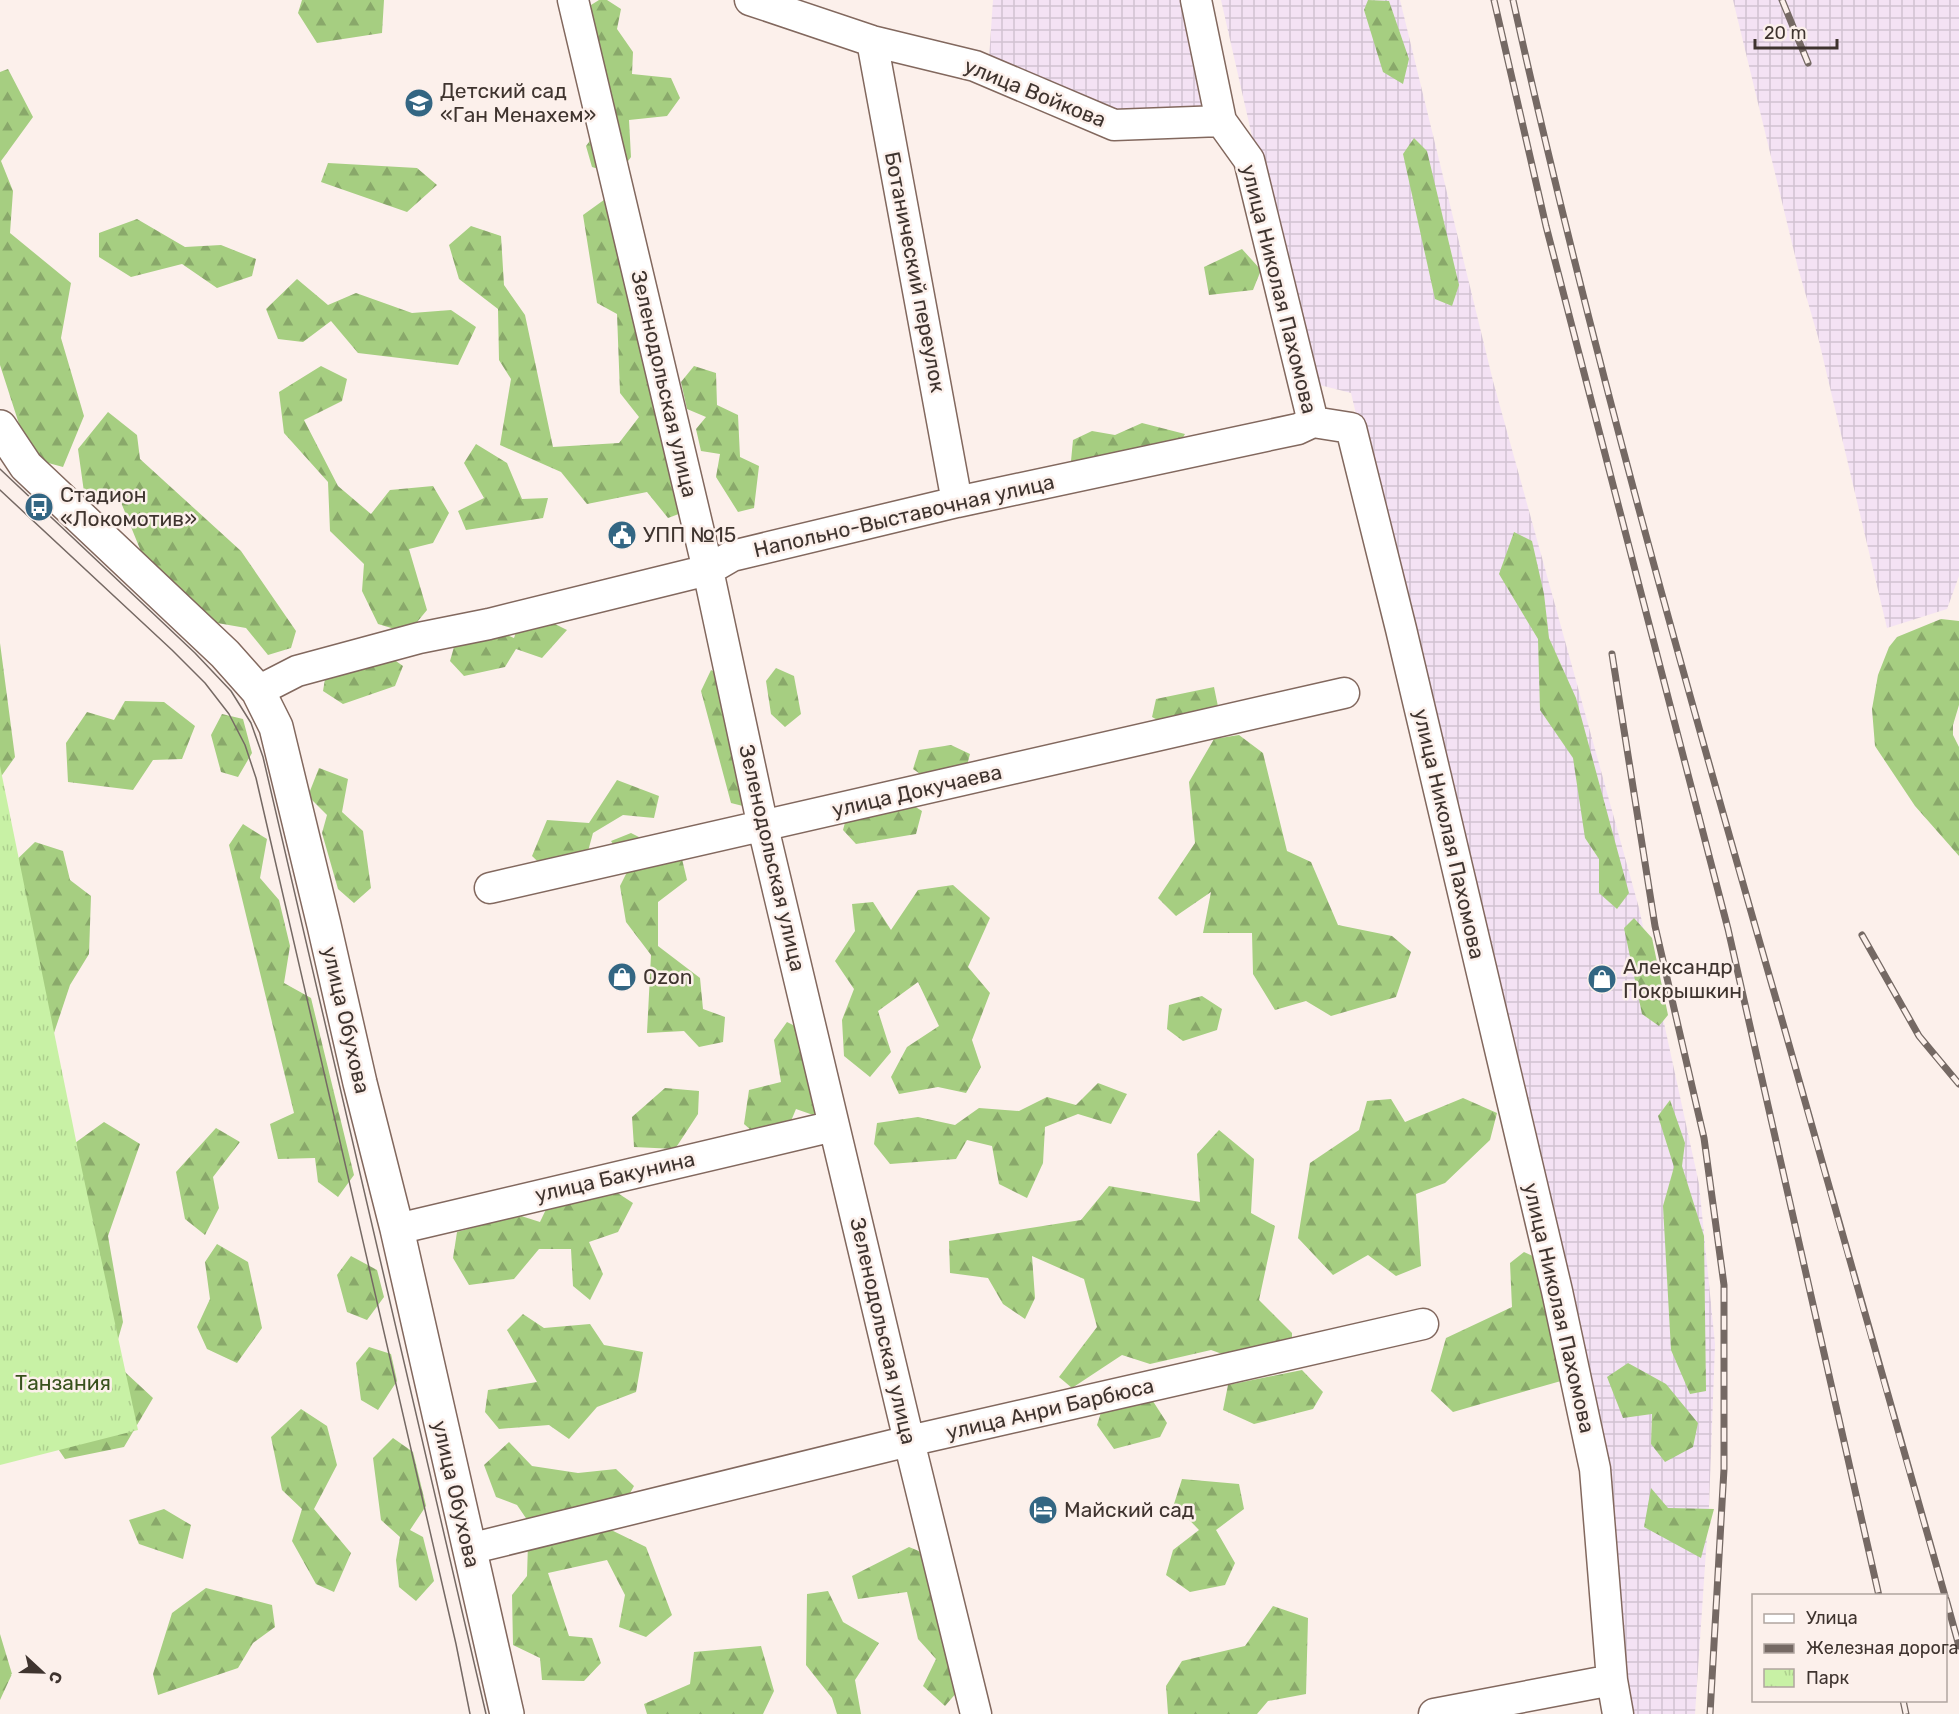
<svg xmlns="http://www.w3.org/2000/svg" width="1959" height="1714" font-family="Rubik,sans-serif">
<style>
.industrial{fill:url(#industrial-grid)}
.forest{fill:url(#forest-firs)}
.park{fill:url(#park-tufts)}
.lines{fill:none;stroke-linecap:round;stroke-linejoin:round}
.minor-casing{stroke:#82685e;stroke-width:33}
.tertiary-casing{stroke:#82685e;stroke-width:36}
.minor{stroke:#fff;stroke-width:30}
.tertiary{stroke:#fff;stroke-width:33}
.tram{stroke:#756964;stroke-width:1.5}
.rail-casing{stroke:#756964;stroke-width:7}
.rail{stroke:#fcf0eb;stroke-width:4.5;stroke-dasharray:14;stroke-linecap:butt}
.labels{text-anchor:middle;stroke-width:5;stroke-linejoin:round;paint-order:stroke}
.poi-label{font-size:21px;fill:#3f342f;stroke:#fcf0eb;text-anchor:start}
.street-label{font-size:21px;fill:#3f342f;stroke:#fcf0eb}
.park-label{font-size:21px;fill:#38511c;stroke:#fcf0eb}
</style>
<defs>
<pattern id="industrial-grid" width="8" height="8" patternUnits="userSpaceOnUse" patternTransform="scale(1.5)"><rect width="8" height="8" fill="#f4e2f4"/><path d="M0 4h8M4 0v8" fill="none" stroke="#d2c2d2"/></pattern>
<pattern id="forest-firs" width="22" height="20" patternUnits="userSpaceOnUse" patternTransform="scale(1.5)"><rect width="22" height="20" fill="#a6ce81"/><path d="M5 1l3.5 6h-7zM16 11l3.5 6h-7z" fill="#89a86a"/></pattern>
<pattern id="park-tufts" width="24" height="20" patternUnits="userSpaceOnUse" patternTransform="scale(1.5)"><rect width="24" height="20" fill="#c8f1a5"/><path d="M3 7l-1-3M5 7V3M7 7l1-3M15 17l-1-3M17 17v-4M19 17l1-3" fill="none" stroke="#adcf8e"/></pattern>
</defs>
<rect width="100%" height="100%" fill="#fcf0eb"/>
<path class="industrial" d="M993,0H1183L1207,112L1130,119L989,59Z
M1221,0H1400L1493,381L1639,908L1699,1184L1715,1344L1709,1506L1695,1714H1634L1610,1567L1481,938L1351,393L1308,382Z
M1733,0H1959V576L1947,609L1887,628L1818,337L1798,268Z"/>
<path class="forest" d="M302,0H384L382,33L317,43L298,13Z
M599,0H607L621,9L617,29L633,52L632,74L671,78L680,98L667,116L629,120L631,157L618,175L592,167L586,146L604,122L591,5Z
M1368,0L1389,1L1409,59L1403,84L1383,72L1364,10Z
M8,69L33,117L1,161L13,191L10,233L71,283L61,338L84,416L63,467L30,458L0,365V72Z
M1414,138L1427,151L1459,285L1452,306L1435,299L1403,154Z
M328,163L417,168L437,185L407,212L321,182Z
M608,197L684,512L668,518L647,492L587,504L561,472L500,445L511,379L499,360L498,309L459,279L449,245L471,226L501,236L504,285L525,315L553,447L619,443L639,417L620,393L617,314L597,303L583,215Z
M137,219L185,247L221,245L256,259L252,276L217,288L182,264L131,277L99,257V233Z
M1242,249L1261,270L1253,290L1209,295L1204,267Z
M297,279L328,305L356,293L412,313L451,310L476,327L458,365L358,353L331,321L303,342L278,339L266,309Z
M321,366L347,379L342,401L304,420L338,486L371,514L390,490L433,486L449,513L433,543L409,549L427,610L408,633L378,624L362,591L364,564L330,531L328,482L284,433L279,392Z
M694,366L716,373L717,405L738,415L740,457L759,466L754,508L738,512L716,477L720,454L701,451L696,429L706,417L687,409L681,382Z
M108,412L137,435L140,459L241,551L296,631L291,648L268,655L246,628L200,620L151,576L118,495L84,492L78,449Z
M1142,423L1185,434L1174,453L1085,474L1071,461L1073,440L1092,431L1115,435Z
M476,444L507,463L522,499L548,498L543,518L466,530L458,511L484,498L464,463Z
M1514,532L1532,541L1544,594L1549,638L1576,698L1629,893L1617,909L1599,893V859L1585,838L1573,758L1540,710L1538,639L1499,574Z
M541,617L567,630L542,658L516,649L505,667L464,676L450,661L456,640L494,630L514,638L520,620Z
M1941,619L1959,621V705L1953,725V735L1959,747V856L1915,806L1875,746L1872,709L1878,675L1889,647L1897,637Z
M0,643L15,757L0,778Z
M386,654L403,666L395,686L343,704L323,691L327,667Z
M776,668L794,676L801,714L785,727L771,714L766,681Z
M711,670L726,678L751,808L731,803L701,691Z
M1214,687L1222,726L1185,735L1152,717L1156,699Z
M125,701L164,702L195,726L182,759L153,760L133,790L68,782L66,743L87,712L114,720Z
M222,714L243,719L252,753L238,777L221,772L211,735Z
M1239,735L1263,753L1287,851L1311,862L1338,925L1392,936L1411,952L1396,997L1331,1016L1306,1001L1275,1010L1253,974L1252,933H1203L1211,892L1176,916L1158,898L1195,843L1189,782L1214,739Z
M951,745L970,754L965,773L929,780L913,769L919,750Z
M319,768L348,779L342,812L363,831L371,888L354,903L338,889L322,833L327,815L308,796Z
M617,780L659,796L654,818L623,815L593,833L582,873L555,878L532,856L547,820L589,823Z
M903,799L922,811L916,834L856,844L843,830L848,811Z
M243,824L267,839L260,878L279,900L290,946L284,983L311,998L354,1175L338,1197L318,1182L315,1158L278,1159L270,1124L294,1113L229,845Z
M631,833L682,859L687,880L658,902V946L700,978L703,1009L725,1017L723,1042L699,1047L684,1031L647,1033L651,955L626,922L620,886L629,868L611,841Z
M35,842L63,851L70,880L91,896L89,954L70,985L50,1045L0,876Z
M953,885L990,918L968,967L990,993L972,1040L981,1067L966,1093L938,1087L899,1094L891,1077L907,1047L939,1026L918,982L878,1011L891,1052L870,1077L844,1056L842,1020L854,989L835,961L855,931L852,904L873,902L891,930L918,890Z
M1634,918L1652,938L1668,1015L1659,1026L1642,1014L1624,928Z
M1202,996L1222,1009L1217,1030L1183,1041L1167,1029L1169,1005Z
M787,1022L803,1030L816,1116L796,1109L786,1133L761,1139L744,1124L749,1090L781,1082L774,1040Z
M1098,1083L1127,1094L1111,1124L1078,1114L1045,1127L1043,1163L1027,1198L999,1184L992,1146L967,1140L956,1159L890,1164L874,1144L877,1123L918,1117L955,1125L979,1108L1019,1111L1047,1097L1076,1105Z
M665,1088L699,1091L698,1114L675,1149L634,1147L632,1117Z
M1463,1098L1497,1113L1490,1140L1445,1183L1416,1194L1421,1266L1396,1276L1368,1255L1333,1275L1298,1238L1310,1163L1359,1130L1367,1101L1391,1099L1405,1122Z
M1670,1100L1685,1143L1682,1166L1704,1236L1706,1391L1690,1394L1671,1350L1663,1206L1674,1167L1658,1116Z
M104,1122L140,1144L108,1236L123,1322L112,1360L153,1398L124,1447L65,1459L48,1434L0,1153L50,1161Z
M216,1128L240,1142L213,1177L219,1208L205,1235L185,1219L176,1172Z
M1219,1130L1254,1159L1251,1213L1275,1226L1259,1300L1292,1333V1349L1245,1362L1211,1350L1150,1364L1122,1355L1072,1388L1059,1377L1097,1327L1084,1279L1032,1256L1035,1298L1025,1319L1003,1304L988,1278L950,1273L949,1241L1081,1220L1109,1186L1200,1202L1197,1154Z
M610,1188L633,1203L618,1232L589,1242L603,1274L590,1300L573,1286L571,1249H539L514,1279L469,1285L453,1258L457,1232L518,1215L540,1222L549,1203Z
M217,1244L248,1262L262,1328L237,1363L207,1349L197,1327L210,1299L205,1262Z
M1524,1252L1537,1258L1565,1361L1561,1381L1453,1412L1431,1391L1446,1338L1512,1307L1510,1263Z
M351,1256L377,1270L384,1297L367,1320L347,1312L337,1275Z
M523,1314L544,1328L590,1324L604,1345L643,1352L636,1392L597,1407L569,1439L549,1425L499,1429L485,1412L488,1390L537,1382L507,1330Z
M369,1347L391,1354L397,1381L378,1410L361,1400L356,1363Z
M1628,1363L1666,1384L1698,1423L1693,1447L1665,1462L1651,1444L1652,1414L1623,1418L1607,1377Z
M1302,1370L1323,1392L1313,1409L1254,1424L1223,1410L1228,1385Z
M1149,1395L1167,1423L1160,1437L1114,1449L1097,1425L1104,1403Z
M301,1409L327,1426L337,1465L314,1509L351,1553L334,1592L316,1584L292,1541L302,1509L282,1490L271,1437Z
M393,1438L413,1452L426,1506L410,1530L423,1537L434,1581L416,1601L399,1587L396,1560L400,1537L381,1520L373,1458Z
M509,1442L532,1466L578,1473L616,1469L634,1486L623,1506L532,1527L517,1505L496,1497L484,1465Z
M1182,1479L1239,1484L1244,1509L1216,1530L1235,1563L1225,1585L1190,1592L1166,1575L1173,1550L1199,1530L1174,1504Z
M1651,1488L1668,1508L1714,1509L1701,1558L1644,1527Z
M164,1509L191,1525L183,1559L139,1544L129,1520Z
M603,1526L646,1547L672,1615L646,1637L619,1627L625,1595L607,1560L548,1573L569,1636L592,1638L601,1663L584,1681L542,1680L540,1658L513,1645L512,1595L527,1576L528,1543Z
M909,1547L931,1556L964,1684L945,1706L923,1686L936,1659L918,1639L907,1592L858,1599L852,1576Z
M206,1588L272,1605L275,1627L253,1643L238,1668L158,1695L153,1674L172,1613Z
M828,1591L843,1622L879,1643L855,1680L861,1714H837L832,1698L806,1665L807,1594Z
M1273,1606L1308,1618L1306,1694L1268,1701L1257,1714H1168L1166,1686L1182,1661L1245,1646Z
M0,1634L12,1674L0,1700Z
M761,1646L774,1691L763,1714H647L644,1704L690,1684L694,1652Z"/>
<path class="park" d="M0,766L82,1170L138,1430L0,1465Z"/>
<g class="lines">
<g class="minor-casing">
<path id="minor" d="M573,0L708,570L763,827L909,1441L976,1714
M750,0L872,41L975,66L1114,125L1221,121
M1196,0L1221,121L1249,160L1313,422L1351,428L1401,629L1557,1291L1595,1469L1612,1680L1618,1714
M872,41L957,502
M258,691L297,671L419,638L489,624L708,570L732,556L957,502L1298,429L1313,422
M490,888L1344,693
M397,1229L834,1126
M469,1549L909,1441L1423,1324
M1434,1714L1612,1680"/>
</g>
<g class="tertiary-casing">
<path id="tertiary" d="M0,427L26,466L225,654L258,691L276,727L324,925L360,1083L397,1229L507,1714"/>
</g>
<use href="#minor" class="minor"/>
<use href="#tertiary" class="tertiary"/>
<path class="tram" d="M0,469L195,653L231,691L251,723L263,757L486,1714
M0,490L172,650L205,683L229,714L245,745L256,778L456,1644L470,1714"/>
<g class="rail-casing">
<path id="rail" d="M1494,0L1546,226L1728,929L1879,1596
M1513,0C1589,343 1685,682 1782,1020C1836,1212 1890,1404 1945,1596
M1782,0L1808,63
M1612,654L1655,926L1704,1138L1724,1285V1469L1710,1714
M1862,935L1919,1036L1959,1084
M1946,1599L1959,1646
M1903,1700L1906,1714"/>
</g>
<use href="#rail" class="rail"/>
</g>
<defs>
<g id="school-disc" transform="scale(1.5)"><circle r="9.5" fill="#336683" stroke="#fcf0eb"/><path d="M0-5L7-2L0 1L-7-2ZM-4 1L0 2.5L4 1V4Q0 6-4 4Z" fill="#fff"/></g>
<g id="bus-disc" transform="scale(1.5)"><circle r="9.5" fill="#336683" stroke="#fcf0eb"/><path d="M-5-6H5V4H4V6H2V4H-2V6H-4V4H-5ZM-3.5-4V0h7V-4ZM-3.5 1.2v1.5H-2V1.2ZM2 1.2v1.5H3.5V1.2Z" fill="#fff"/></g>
<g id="civic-disc" transform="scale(1.5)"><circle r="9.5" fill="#336683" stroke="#fcf0eb"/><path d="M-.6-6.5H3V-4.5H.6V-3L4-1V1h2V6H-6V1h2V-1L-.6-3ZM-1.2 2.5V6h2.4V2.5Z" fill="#fff"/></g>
<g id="shop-disc" transform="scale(1.5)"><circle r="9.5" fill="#336683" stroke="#fcf0eb"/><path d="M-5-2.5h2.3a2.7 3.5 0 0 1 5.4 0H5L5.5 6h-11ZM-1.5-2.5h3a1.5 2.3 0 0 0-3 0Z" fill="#fff"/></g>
<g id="hotel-disc" transform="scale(1.5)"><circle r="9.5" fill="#336683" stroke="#fcf0eb"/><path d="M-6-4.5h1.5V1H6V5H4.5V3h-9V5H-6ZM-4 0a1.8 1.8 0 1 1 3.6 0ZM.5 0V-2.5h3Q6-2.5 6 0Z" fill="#fff"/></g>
</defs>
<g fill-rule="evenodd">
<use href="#school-disc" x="419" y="103"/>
<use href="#bus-disc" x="39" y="507"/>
<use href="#civic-disc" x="622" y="535"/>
<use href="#shop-disc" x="622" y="977"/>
<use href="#shop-disc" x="1602" y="979"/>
<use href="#hotel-disc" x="1043" y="1510"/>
</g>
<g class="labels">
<g class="poi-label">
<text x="440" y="98">Детский сад<tspan x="440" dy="24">«Ган Менахем»</tspan></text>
<text x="60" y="502">Стадион<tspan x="60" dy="24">«Локомотив»</tspan></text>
<text x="643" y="542">УПП №15</text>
<text x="1623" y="974">Александр<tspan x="1623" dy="24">Покрышкин</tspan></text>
<text x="643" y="984">Ozon</text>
<text x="1064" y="1517">Майский сад</text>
</g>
<g class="street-label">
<text transform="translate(1035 93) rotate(22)" y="7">улица Войкова</text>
<text transform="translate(915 272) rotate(79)" y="7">Ботанический переулок</text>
<text transform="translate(1279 289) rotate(76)" y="7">улица Николая Пахомова</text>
<text transform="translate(664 384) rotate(77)" y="7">Зеленодольская улица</text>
<text transform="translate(904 516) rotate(-13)" y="7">Напольно-Выставочная улица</text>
<text transform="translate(917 791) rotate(-13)" y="7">улица Докучаева</text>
<text transform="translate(1449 834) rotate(77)" y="7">улица Николая Пахомова</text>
<text transform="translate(772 858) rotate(77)" y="7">Зеленодольская улица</text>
<text transform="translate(346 1020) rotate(77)" y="7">улица Обухова</text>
<text transform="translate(615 1177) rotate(-13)" y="7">улица Бакунина</text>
<text transform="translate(1559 1308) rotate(77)" y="7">улица Николая Пахомова</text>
<text transform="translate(883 1331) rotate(77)" y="7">Зеленодольская улица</text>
<text transform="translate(1050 1409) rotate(-13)" y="7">улица Анри Барбюса</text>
<text transform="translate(456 1494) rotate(77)" y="7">улица Обухова</text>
</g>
<g class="park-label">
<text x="63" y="1390">Танзания</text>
</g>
</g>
<rect x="1752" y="1594" width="195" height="108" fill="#fcf0eb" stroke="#b0a5a0" stroke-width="1.5"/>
<rect x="1764" y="1614" width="30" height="9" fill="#ffffff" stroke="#b0a5a0" stroke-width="1.5"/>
<text x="1806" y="1624" font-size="18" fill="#3f342f">Улица</text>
<rect x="1764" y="1644" width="30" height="9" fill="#756964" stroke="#b0a5a0" stroke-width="1.5"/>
<text x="1806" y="1654" font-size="18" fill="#3f342f">Железная дорога</text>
<rect x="1764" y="1669" width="30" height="18" fill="url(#park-tufts)" stroke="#b0a5a0" stroke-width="1.5"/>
<text x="1806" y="1684" font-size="18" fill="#3f342f">Парк</text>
<g transform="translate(42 1672) rotate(112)" stroke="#fcf0eb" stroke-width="4.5" paint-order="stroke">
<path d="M0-4.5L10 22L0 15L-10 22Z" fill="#3f342f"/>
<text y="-9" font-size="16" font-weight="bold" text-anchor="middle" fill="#3f342f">С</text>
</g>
<path d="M1755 39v9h82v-9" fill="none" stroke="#3f342f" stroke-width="3"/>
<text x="1764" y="39" font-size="18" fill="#3f342f" stroke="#fcf0eb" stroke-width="4.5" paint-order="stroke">20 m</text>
</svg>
